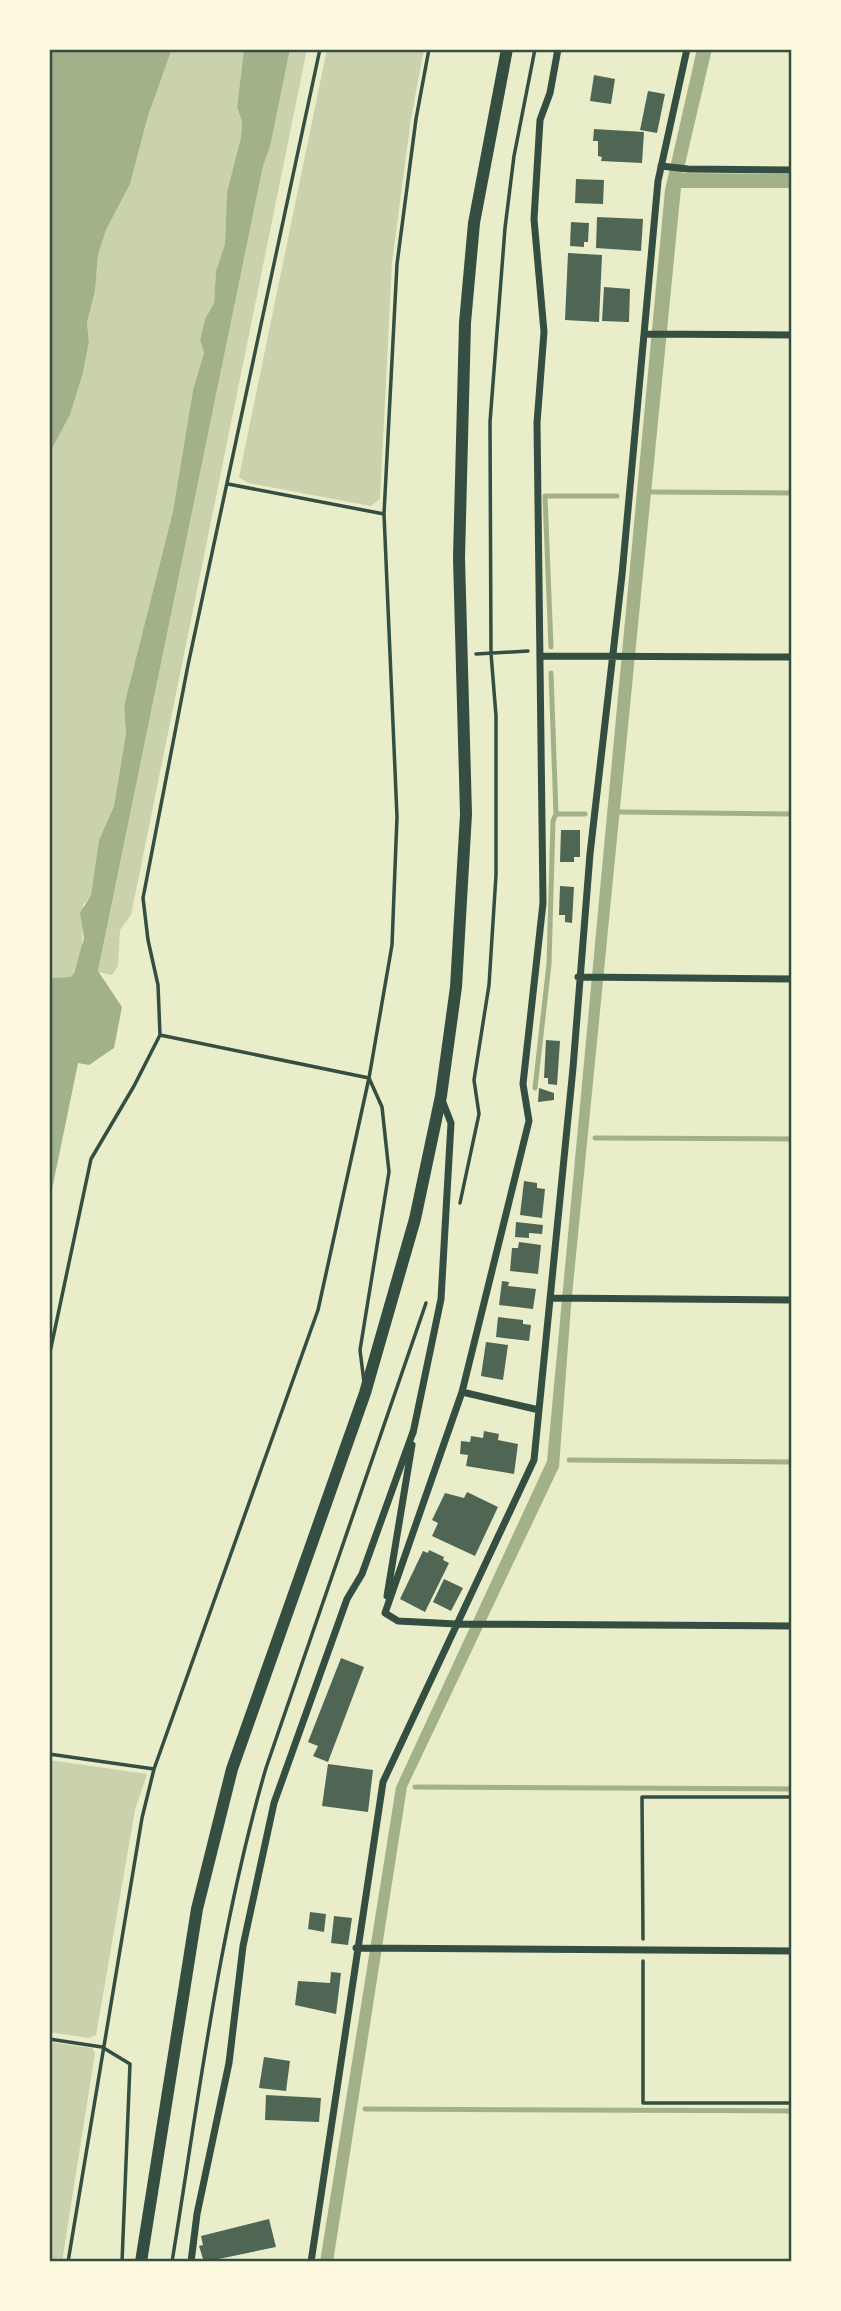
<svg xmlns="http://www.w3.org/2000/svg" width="841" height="2311" font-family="Merriweather,serif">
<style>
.green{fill:#cad2ad}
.water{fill:#a3b18a}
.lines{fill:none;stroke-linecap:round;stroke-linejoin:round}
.stream{stroke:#a3b18a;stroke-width:5}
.building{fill:#4f6655}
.path{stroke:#344e41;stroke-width:3.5}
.service{stroke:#344e41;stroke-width:3.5}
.minor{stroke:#344e41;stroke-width:7}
.primary{stroke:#344e41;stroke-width:12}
.neatline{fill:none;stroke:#344e41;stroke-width:2.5}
</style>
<rect width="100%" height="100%" fill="#e9edc9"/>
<path class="green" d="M172,49H244L237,107L242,122L241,137L227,192L225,244L216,271L214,303L205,319L200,340L204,353L193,390L173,511L124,706L126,733L114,806L99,840L91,895L83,905L82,948L72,977L49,978V454L70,415L83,373L89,342L87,323L95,291L98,255L106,230L130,184L148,116Z
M290,49H307L131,915L120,930L118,966L112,975L98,972L263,166L270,147Z
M327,49H424L411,119L392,262L380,499L371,506L248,483L239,477Z
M49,1760L147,1774L135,1810L96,2035L89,2038L49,2032Z
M49,2042L92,2048L95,2053L62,2262H49Z"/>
<path class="water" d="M49,49H172L148,116L130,184L106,230L98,255L95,291L87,323L89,342L83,373L70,415L49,454Z
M244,49H290L270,147L263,166L98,971L122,1007L114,1048L89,1065L78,1063L49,1204V978L71,977L74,973L84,938L80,913L91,895L99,840L114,806L126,733L124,706L173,511L193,390L204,353L200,340L205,319L214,303L216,271L225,244L227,192L241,137L242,122L237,107Z
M697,49H712L683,173L792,174V188H681L571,1306L559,1467L407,1787L333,2262H320L396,1787L547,1461L665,190Z"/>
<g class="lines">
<path class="stream" d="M650,492L792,493
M551,647L545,496H617
M551,673L556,814
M619,812L792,814
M535,1088L549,964L553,821L556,814H585
M595,1138L792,1139
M569,1460L792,1462
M415,1787L792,1789
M365,2109L792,2111"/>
</g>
<path class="building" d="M594,75L615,79L611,104L590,101Z
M648,91L665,94L657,133L640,130Z
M594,129L644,132L642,163L601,161L602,157L598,156V141H593Z
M576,179L604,180L603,204L575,203Z
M597,217L643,219L641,251L596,248Z
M571,222L589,223L588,242H584V247L570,246Z
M568,253L602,255L599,322L565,320Z
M604,287L630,289L629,322L602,321Z
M561,830H580V857H574V862H560Z
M560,886L574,887L572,923L565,922V915H559Z
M546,1040L560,1041L557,1085L548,1084V1078H544Z
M539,1088L554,1093V1100L538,1102Z
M524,1181L537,1183V1188L545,1189L542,1218L520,1215Z
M516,1222L543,1225L542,1234L529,1233V1238L515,1237Z
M519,1242L541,1245L538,1274L510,1271L512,1248H518Z
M502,1281L509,1282L508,1286L536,1289L533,1309L499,1305Z
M498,1317L523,1320V1324L531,1325L529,1341L496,1337Z
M486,1342L508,1345L503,1380L481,1376Z
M484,1431L499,1434L498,1440L518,1444L514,1474L466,1466L468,1455L460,1454L461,1441L470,1442L471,1436L483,1438Z
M467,1492L498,1507L475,1556L432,1536L438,1523L432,1520L445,1493L464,1498Z
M429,1550L444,1557L443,1560L449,1563L425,1612L400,1599L423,1551L428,1553Z
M444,1579L463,1588L451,1611L433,1602Z
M341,1658L364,1667L328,1762L313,1756L318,1746L308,1742Z
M328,1764L373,1770L368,1812L322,1806Z
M310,1912L326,1914L324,1932L308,1929Z
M334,1916L352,1918L348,1945L331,1943Z
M331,1972L341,1973L336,2014L295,2005L298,1981L330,1983Z
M264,2057L290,2061L286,2091L259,2088Z
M266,2095L321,2098L319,2122L265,2120Z
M269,2219L276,2247L204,2262L199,2246L203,2245L201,2236Z"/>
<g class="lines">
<path class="path" d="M476,654L528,651
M460,1203L479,1114L474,1080L489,985L496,875V716L491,653L490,422L505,228L514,156L535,49
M643,1939L642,1797H792
M643,1961V2103H792
M172,2262C199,2097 219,1929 266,1768L426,1303"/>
<path class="service" d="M228,484L384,514
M160,1035L369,1078L382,1107L389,1172L360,1350L364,1382
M49,1357L91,1159L134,1086L160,1035L158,985L148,940L143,898L188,665L320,49
M49,1754L154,1769
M49,2039L102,2047L130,2064L122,2262
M68,2262L142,1818L154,1769L318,1310L369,1078L392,945L397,817L384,514L397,264L416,119L429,49"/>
<path class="minor" d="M558,49L550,93L540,120L534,219L544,332L537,423L543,903L523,1084L529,1121L462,1392L385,1613L398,1621L456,1624L792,1626
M661,166L688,169L792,170
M644,334L792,335
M541,656L792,657
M578,977L792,979
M550,1298L792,1300
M462,1392L539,1410
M413,1433L441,1299L451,1123L442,1100
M387,1596L412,1445
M356,1948L792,1951
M191,2262L197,2214L229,2063L243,1946L274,1803L347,1599L362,1574L413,1432
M311,2262L383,1782L534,1460L573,1068L590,854L622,575L658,181L687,49"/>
<path class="primary" d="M141,2262L197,1909L232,1769L365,1393L415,1219L441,1096L456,987L466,814L459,558L465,323L474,223L507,49"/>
</g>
<rect width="841" height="2311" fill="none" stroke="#fefae0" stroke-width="102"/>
<rect x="51" y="51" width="739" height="2209" class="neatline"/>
</svg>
